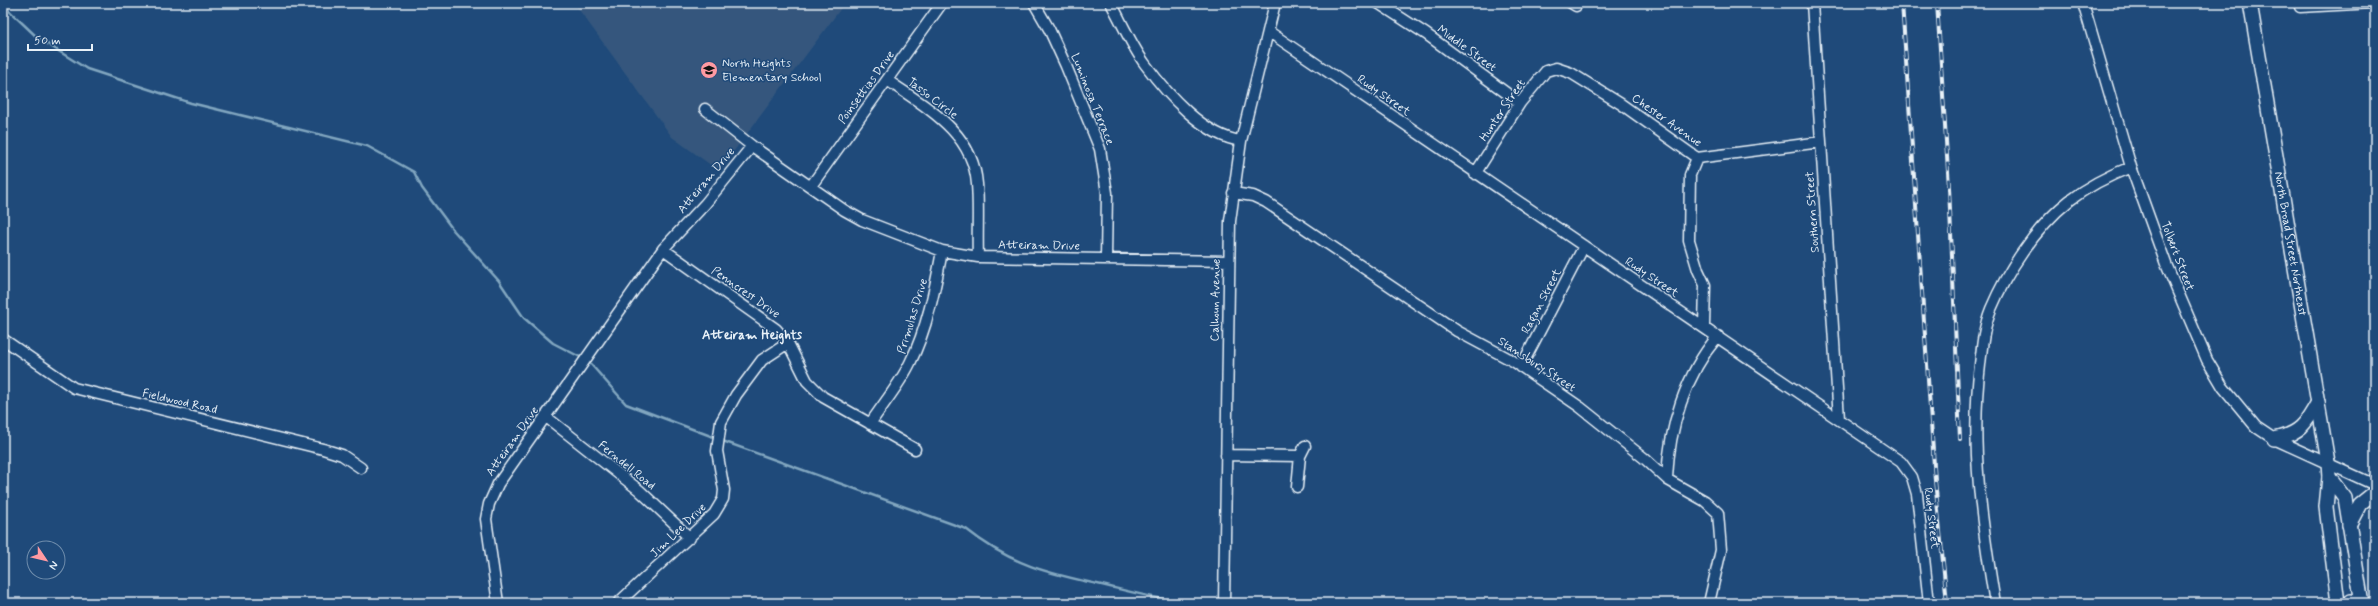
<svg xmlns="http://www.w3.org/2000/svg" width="2378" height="606" font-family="Mynerve,sans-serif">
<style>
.built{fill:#34577d}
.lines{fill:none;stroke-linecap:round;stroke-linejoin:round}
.stream{stroke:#82a7c0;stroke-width:2.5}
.minor-casing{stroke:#e8f1f8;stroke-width:13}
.major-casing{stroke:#e8f1f8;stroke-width:16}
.minor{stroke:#1f4a7a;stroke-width:10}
.major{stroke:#1f4a7a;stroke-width:13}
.rail-casing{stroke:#e8f1f8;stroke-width:4}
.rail{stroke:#1f4a7a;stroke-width:2.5;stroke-dasharray:8;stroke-linecap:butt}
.labels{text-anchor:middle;stroke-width:3;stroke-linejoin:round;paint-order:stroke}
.street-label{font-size:12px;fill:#e8f1f8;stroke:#1f4a7a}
.poi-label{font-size:12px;fill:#e8f1f8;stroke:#1f4a7a;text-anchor:start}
.neighbourhood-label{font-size:13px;font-weight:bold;fill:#e8f1f8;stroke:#1f4a7a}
</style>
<rect width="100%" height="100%" fill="#1f4a7a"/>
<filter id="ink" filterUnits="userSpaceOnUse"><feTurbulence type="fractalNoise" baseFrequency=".025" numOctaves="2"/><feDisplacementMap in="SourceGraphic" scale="8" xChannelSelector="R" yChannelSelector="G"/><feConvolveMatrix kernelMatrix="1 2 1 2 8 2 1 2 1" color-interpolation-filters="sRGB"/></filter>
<g filter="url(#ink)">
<path class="built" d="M574,3H845L719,171L672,137Z"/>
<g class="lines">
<path class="stream" d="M3,5L38,38L87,69L191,103L367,146L414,172L422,188L454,231L499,281L524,318L553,343L584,359
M588,361L626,404L716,438
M720,440L966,529C1012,566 1051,574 1106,586C1135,593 1165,601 1195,603"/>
<g class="minor-casing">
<path id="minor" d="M1034,3L1049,29L1066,66L1100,149L1107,193L1106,259
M1111,3C1122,23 1132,46 1145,64C1167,94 1204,136 1241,141
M1378,3L1426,34L1520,103
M1571,3L1576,6
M1812,3L1839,419
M2083,3L2131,167L2166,264L2207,360L2223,387L2256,427L2274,439L2375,485
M2300,7L2374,3
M1268,31L1901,462L1912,477L1917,494L1929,603
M887,80C925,107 973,131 977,184C979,208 977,233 978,257
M705,109L752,146L844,210L862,220L942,251L978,257L1229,261
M1697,158L1690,175L1689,240L1698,270L1705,285L1704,326
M1475,174L1520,103L1546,71L1556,68L1571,73L1621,104L1697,158L1821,142
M811,186L942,3
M1233,193L1253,196L1266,202L1457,331L1513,361L1580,407L1644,458L1668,480L1705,501L1718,513L1721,550L1709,603
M663,249L776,329L788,343L807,381L823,397L915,449
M3,339L74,388L323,449L342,455L361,468
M1521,367L1584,246
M545,416L639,490L690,538
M870,424C883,404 900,384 910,363C927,329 935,289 942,251
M1226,455L1300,456
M1667,478C1669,428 1685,375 1718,336
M1297,487L1300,456L1305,446
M498,603L486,519L489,504L498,484L663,249L705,204L752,146
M618,603L714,514L723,499L724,490L717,451L721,422L736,395L762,360L788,343
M1224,603L1230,221L1241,141L1275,3
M1995,603C1982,524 1970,445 1980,365C1982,346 1984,326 1991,309C1999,290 2010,270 2022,253C2052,209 2082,186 2131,167"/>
</g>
<g class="major-casing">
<g id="major">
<path id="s1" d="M2250,3L2328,462L2329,477L2326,507L2338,603"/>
<path d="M2274,439C2300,434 2306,424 2318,402"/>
<path d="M2329,477L2345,498L2362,603"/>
<path d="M2349,525L2360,504L2375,492"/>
<path d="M2350,603L2351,601L2358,603"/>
</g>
</g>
<use href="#minor" class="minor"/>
<use href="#major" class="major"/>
<g class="rail-casing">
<path id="rail" d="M1902,3L1935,480L1947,603
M1937,3L1949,187L1960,439"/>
</g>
<use href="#rail" class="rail"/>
</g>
</g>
<defs>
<g id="school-disc" transform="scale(0.9)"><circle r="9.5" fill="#ff9aa2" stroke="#1f4a7a"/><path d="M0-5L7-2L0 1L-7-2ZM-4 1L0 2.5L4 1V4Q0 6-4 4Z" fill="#111"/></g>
</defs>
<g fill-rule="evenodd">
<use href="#school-disc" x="709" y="70"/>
</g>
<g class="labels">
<g class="street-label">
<text transform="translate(1467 48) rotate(36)" y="4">Middle Street</text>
<text transform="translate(866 87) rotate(-54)" y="4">Poinsettias Drive</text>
<text transform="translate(1384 95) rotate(35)" y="4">Rudy Street</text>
<text transform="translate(933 98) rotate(37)" y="4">Tasso Circle</text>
<text transform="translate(1093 99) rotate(68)" y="4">Luminosa Terrace</text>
<text transform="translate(1502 110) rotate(-56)" y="4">Hunter Street</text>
<text transform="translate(1667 120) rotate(35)" y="4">Chester Avenue</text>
<text transform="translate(706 180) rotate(-50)" y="4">Atteiram Drive</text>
<text transform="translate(1812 212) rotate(-94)" y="4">Southern Street</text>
<text dy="4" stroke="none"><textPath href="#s1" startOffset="244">North Broad Street Northeast</textPath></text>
<text transform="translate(1039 245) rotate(1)" y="4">Atteiram Drive</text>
<text transform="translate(2178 256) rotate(69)" y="4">Tolbert Street</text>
<text transform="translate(1652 277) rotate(34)" y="4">Rudy Street</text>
<text transform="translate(746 292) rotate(35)" y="4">Penncrest Drive</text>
<text transform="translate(1215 300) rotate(-89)" y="4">Calhoun Avenue</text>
<text transform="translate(1541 301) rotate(-62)" y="4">Ragan Street</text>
<text transform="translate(912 316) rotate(-73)" y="4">Primulas Drive</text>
<text transform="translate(1537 364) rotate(33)" y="4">Stansbury Street</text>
<text transform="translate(180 401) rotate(13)" y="4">Fieldwood Road</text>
<text transform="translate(512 441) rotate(-55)" y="4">Atteiram Drive</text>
<text transform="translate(627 465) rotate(39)" y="4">Ferndell Road</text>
<text transform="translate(1932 518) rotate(83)" y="4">Rudy Street</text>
<text transform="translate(678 530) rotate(-44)" y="4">Jim Lee Drive</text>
</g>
<g class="poi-label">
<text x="722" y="67">North Heights<tspan x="722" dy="14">Elementary School</tspan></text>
</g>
<g class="neighbourhood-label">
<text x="752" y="339">Atteiram Heights</text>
</g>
</g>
<rect width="2378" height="606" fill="none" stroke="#1f4a7a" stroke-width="16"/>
<rect x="8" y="8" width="2362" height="590" fill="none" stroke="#e8f1f8" stroke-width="1.5" filter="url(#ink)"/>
<g transform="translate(46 560) rotate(125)"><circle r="19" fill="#1f4a7a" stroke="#6f8dac"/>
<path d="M0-3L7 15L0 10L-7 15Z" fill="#ff9aa2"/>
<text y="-6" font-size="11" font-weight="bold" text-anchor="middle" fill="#e8f1f8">N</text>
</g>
<path d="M28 44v6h64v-6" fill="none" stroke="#e8f1f8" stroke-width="2"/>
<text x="34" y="44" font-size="12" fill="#e8f1f8" stroke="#1f4a7a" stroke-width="3" paint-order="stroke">50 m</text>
</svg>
